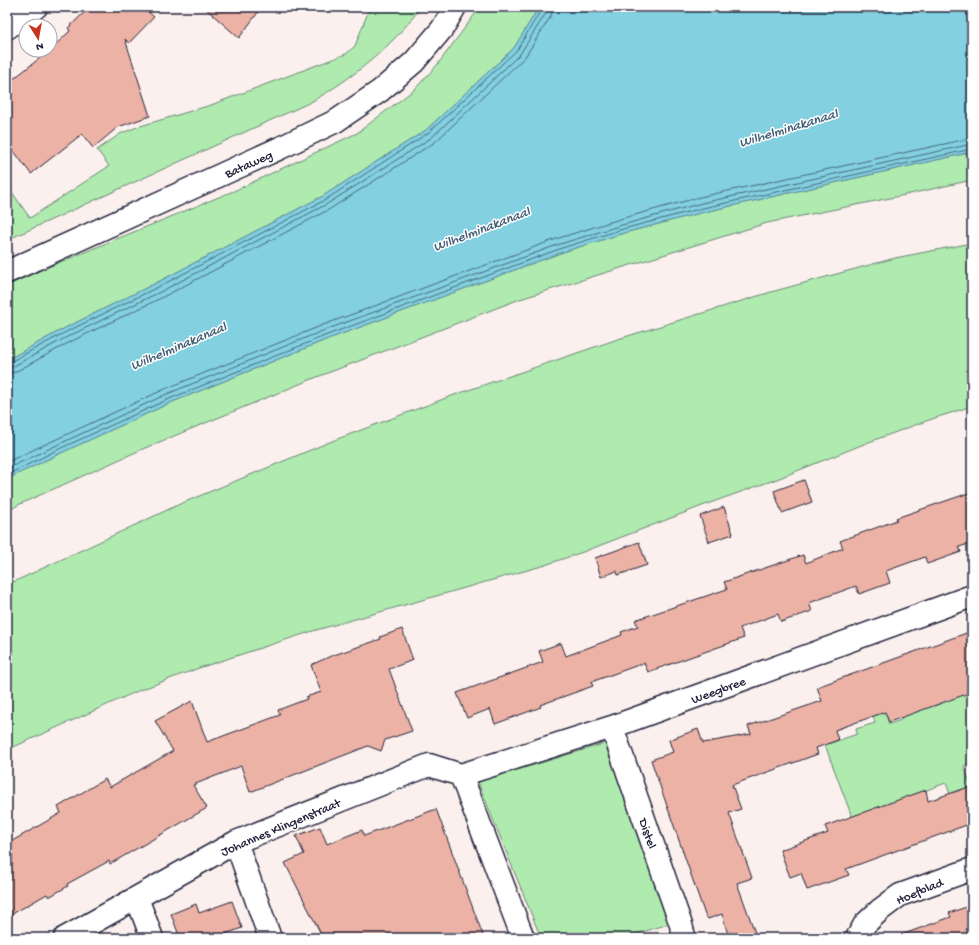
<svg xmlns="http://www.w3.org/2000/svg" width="979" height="945" font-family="'Gochi Hand',sans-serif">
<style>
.green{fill:#afeaaf;stroke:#688675}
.water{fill:#82d0e0;stroke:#5c8a9e}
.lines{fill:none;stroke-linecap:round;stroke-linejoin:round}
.shore{stroke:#48687d;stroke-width:1}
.building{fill:#ecb2a5;stroke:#22223b}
.minor-casing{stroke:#22223b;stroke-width:25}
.tertiary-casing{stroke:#22223b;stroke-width:25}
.minor{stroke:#fff;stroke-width:22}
.tertiary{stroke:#fff;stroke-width:22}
.labels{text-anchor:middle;stroke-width:3;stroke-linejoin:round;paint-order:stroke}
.street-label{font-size:13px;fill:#22223b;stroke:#fff}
.water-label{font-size:14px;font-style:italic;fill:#445f75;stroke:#fff}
</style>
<rect width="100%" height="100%" fill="#fbf0ed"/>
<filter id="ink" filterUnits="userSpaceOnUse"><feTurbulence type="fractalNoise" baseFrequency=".025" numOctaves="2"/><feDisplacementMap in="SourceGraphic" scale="8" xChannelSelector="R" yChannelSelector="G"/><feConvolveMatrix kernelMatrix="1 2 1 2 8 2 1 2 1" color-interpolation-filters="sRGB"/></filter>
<g filter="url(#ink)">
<path class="green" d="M370,7H421C391,48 354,77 311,102L7,240V185L30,218L109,166L97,150L120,134L137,127L211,105L346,54L355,46Z
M479,7H539L514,48L426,130L323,196L156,283L65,328L7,360V286L41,270L236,190L357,133L415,89L438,64L475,14Z
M972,152V180L910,194L767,223L520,299L312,379L145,448L18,505L7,512V479L61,453L170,403L328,339L563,252L624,233L704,212Z
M972,243V406L929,420L869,442L777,479L710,503L583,552L542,566L313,631L199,668L140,690L7,750V585L180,504L332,441L454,395L618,339L771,292L895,258Z
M972,680V763L964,766L971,786L950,794L946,783L852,817L825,745L857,734L856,729L875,723L873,716L885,712L889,724L901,720L897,707L931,696L934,706L947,701Z
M606,743L669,924L622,938H541L478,782Z"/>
<path class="water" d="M539,7H972V152L704,212L624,233L563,252L328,339L170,403L61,453L7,479V360L65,328L156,283L323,196L426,130L514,48Z"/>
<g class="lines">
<path class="shore" d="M7,363L10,362L66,332L158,287L325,200L428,133L517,50L541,10L542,7
M7,368L12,367L69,336L160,292L327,204L431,138L520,54L546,13L547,7
M7,374L15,372L72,341L163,297L330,209L435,142L525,57L551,16L553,7
M7,462L165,389L323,325L559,238L620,219L700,197L972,138
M7,469L57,445L167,394L325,330L560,244L622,225L702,203L972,144
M7,475L59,449L169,399L327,335L562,248L623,229L703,208L972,149"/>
</g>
<path class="building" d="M90,7H143L154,17L129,43L125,39L150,116L118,127L93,148L82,134L31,174L7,142V84L50,50L70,31L68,28Z
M204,7H262L239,38Z
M804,480L812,502L782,513L774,491Z
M972,492V543L959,547L961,552L927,564L925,557L886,571L890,583L859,594L856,586L809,603L812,611L781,622L778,614L740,628L744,638L648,672L644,663L591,682L593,686L540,705L541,707L495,724L490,709L467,718L457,693L543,662L539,651L561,643L566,656L622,635L621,632L638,626L635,620L727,589L724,582L803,555L806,563L843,548L840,541L897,520L896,518Z
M724,507L733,534L709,542L700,516Z
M639,542L647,565L618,575L617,571L601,577L595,558Z
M402,629L413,660L389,669L412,731L385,740L381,751L368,746L250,792L241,766L193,785L207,808L110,864L109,861L67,884L68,886L49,897L47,894L7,917V844L61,813L58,807L105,779L110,787L173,751L155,721L192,701L207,742L280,715L278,710L307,699L306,697L321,692L311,665L331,656L381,639L380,637Z
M972,631V692L889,722L885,712L835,730L838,740L816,748L818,754L732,785L741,809L729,813L752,878L737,883L757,938H729L722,914L708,919L705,915L651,760L673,752L669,740L698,729L703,743L751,734L748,726L822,701L817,687Z
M972,786V823L846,869L849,875L807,890L801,873L790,877L780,850L828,833L825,826L926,790L928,801Z
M436,809L484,938H323L285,863L304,854L296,836L320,827L327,844L362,830L364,836Z
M232,901L242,928L214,938H180L171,914L196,904L199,913Z
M972,905V938H901V935L951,917L949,913Z"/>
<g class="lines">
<g class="minor-casing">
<path id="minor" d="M7,28L36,7
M612,727L681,925L684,936L682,938
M461,775L612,727L972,596
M461,775L523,938
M236,842L270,938
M137,898L152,938
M65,938L236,842L429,765L461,775
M857,938L865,924L880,910L900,895L972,869"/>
</g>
<g class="tertiary-casing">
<path id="tertiary" d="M7,272L280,148L336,121L380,91L414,62L442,29L455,7"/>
</g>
<use href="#minor" class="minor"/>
<use href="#tertiary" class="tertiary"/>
</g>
</g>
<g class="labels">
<g class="street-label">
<text transform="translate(248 163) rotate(-24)" y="5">Bataweg</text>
<text transform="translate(718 689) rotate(-20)" y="5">Weegbree</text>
<text transform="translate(280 826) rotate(-23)" y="5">Johannes Klingenstraat</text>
<text transform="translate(649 833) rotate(71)" y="5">Distel</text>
<text transform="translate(919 890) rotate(-23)" y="5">Hoefblad</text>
</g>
<g class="water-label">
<text transform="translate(788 127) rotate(-17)" y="5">Wilhelminakanaal</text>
<text transform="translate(481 228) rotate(-21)" y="5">Wilhelminakanaal</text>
<text transform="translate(178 345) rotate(-23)" y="5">Wilhelminakanaal</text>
</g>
</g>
<rect width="979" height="945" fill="none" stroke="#fff" stroke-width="24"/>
<rect x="12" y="12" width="955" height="921" fill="none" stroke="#22223b" stroke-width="1.5" filter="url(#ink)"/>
<g transform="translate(38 38) rotate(169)"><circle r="19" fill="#ffffff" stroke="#a7a7b1"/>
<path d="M0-3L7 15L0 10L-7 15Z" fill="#c8321e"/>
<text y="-6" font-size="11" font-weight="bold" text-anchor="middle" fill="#22223b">N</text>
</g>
</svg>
